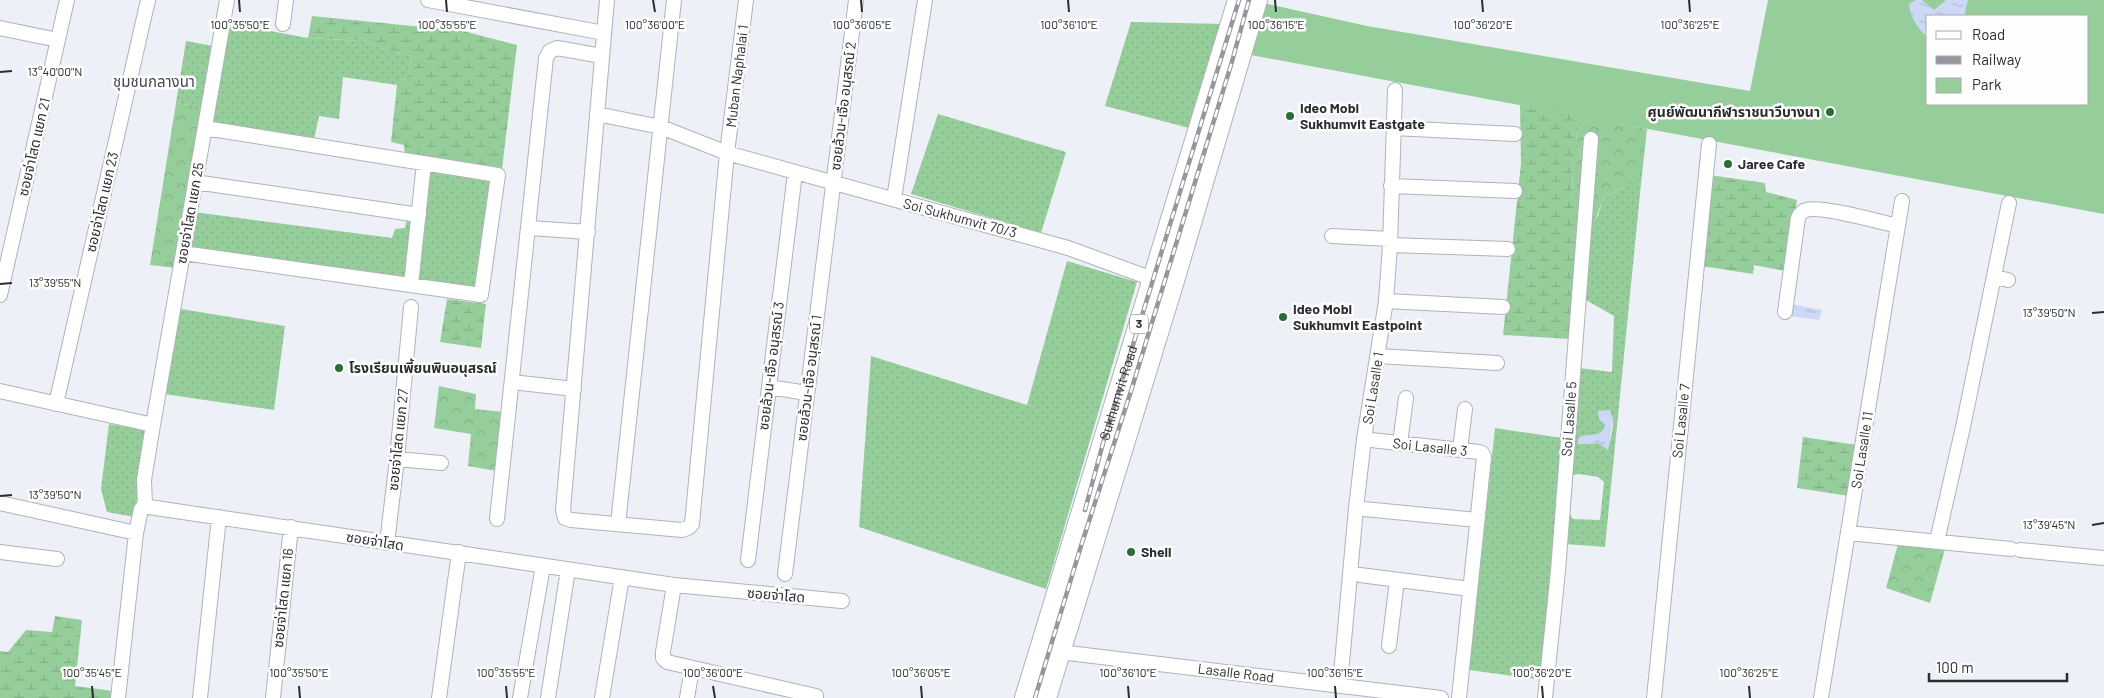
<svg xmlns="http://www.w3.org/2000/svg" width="2104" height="698" font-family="Barlow,'Noto Sans Thai',sans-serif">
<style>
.green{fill:url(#green-dots);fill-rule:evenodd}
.forest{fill:url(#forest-crowns)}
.wetland{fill:url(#wetland-marsh)}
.pitch{fill:#96ce9b;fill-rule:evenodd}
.water{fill:url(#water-ripples)}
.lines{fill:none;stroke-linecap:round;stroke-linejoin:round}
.minor-casing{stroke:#afb2b9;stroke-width:16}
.highway-casing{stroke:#afb2b9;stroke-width:22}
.minor{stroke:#fff;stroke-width:14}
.highway{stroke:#fff;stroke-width:20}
.rail-casing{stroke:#96979d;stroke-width:4.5}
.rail{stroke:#fefefe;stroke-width:2.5;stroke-dasharray:8;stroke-linecap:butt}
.ticks{fill:none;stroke:#2c2d30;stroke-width:2}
.poi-dot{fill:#2b6c36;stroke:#fefefe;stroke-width:2}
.labels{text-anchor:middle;stroke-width:5;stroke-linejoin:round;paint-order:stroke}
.shield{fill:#fefefe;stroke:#6b6c6e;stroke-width:1}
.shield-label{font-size:12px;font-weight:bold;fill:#2c2d30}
.street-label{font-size:14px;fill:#2c2d30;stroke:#fefefe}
.poi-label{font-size:14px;font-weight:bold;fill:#2c2d30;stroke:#fefefe;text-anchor:start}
.neighbourhood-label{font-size:15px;fill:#44464c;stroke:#fefefe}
.ticks-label{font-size:12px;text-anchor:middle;fill:#2c2d30;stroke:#fefefe;stroke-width:5;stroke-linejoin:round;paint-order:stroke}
</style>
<defs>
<pattern id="green-dots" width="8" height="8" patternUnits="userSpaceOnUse" patternTransform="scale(1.25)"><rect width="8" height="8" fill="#96ce9b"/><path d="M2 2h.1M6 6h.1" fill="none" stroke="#81b186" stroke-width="1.8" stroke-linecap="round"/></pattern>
<pattern id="forest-crowns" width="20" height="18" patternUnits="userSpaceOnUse" patternTransform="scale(1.25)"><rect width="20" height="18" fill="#96ce9b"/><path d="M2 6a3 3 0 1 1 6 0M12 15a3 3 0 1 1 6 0" fill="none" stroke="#81b186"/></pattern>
<pattern id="wetland-marsh" width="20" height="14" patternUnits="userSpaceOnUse" patternTransform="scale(1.25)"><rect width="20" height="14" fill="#96ce9b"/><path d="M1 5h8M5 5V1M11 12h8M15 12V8" fill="none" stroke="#81b186"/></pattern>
<pattern id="water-ripples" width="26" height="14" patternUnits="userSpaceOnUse" patternTransform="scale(1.25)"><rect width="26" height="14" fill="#cdd7f6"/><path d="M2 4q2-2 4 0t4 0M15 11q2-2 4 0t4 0" fill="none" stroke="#b0b9d3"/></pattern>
</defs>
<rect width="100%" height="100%" fill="#eef0f8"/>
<path class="green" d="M1131,22L1226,24L1193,129L1105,106Z
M228,23L308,38L362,41L396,53L412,56L408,75L397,85L343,77L339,119L319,116L314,140L212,123Z
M186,41L213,46L204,107L176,103Z
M938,114L1066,152L1041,233L911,194Z
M429,167L494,177L478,291L418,282Z
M1628,184H1641L1605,547L1565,544L1579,368L1612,372L1614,316L1586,300L1590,220L1597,218L1603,199ZM1611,414C1616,425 1610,438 1608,449L1598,443L1578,444V438C1586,434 1594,436 1602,433ZM1579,474L1598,477L1604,482L1600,520L1573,519L1570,514L1573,475Z
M194,212L392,238L395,229L405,228L407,218H415L408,282L189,249Z
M1067,261L1137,282L1046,589L859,527L871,356L1027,405Z
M181,309L285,326L274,410L164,394Z
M109,424L148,431L134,517L107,512L101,489Z
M1495,428L1562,438L1542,680L1469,670Z"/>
<path class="forest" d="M176,103L204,107L176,268L150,265Z
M1592,118L1647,129L1641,184H1628L1603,199L1596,218L1590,220L1580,217L1573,203L1572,162L1581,157L1576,138L1579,127Z
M439,386L476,394L475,409L503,412L496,471L468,466L471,434L434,428Z
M1898,544L1945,549L1930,603L1886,588Z"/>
<path class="wetland" d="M312,16L463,31L517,45L502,169L405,155L404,145L391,142L397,85L408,75L412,56L396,53L362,41L308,38Z
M1520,105L1592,118L1579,127L1576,138L1581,157L1572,162L1573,203L1580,217L1570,339L1503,335L1521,163Z
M1709,175L1765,183L1766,192L1797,200L1786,271L1754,265L1753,274L1702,266Z
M447,299L486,304L481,348L440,342Z
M1803,437L1857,445L1849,496L1797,488Z
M55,616L82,620L75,686L113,691V698H0V651L8,652L26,630L52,632Z"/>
<path class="pitch" d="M1768,0H2104V214L1251,55L1263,3L1367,26L1750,91ZM1928,16H2088V104H1928Z"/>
<path class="water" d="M1916,0H1922L1934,10L1946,0H1968L1964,16H1928V38C1917,27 1911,19 1909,4Z
M1791,304L1822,310L1819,320L1789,316Z
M1610,410L1613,419L1608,450L1598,443L1578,444V438C1591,432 1597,440 1606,426L1599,419L1598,411Z"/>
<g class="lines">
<g class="minor-casing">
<path id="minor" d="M428,0L604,33
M607,0L563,510L565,518L571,520L682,530L688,528L692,524L727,153L746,0
M283,24L286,0
M0,28L58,40
M597,114L661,127L727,153L1068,248L1161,282
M1393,128L1515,134
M195,182L419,215
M1391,186L1515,191
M894,199L925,0
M530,228L588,232
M1332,236L1390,239
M1390,245L1508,249
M183,253L481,295L498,175L205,128
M1994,277L2008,280
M411,285L424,163
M0,295L67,0
M1386,301L1503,307
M1785,312L1798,218C1800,214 1802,211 1806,210C1820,205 1880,222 1898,226
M1378,356L1497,363
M512,382L574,389
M769,387L807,393
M0,391L153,425L144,480L145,504L149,507L674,585L842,601
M56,404L148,0
M153,425L227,0
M1371,440L1479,452L1482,453L1484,457L1459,698
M1400,443L1406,398
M1460,450L1465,409
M397,459L441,463
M0,503L136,533
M1364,509L1477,520
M497,519L546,58L550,51L557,48L602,56
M618,524L674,0
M1848,533L2011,549
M1937,541L1963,427L2009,203
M387,543L397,459L411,307
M2020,550L2104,558
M0,552L57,559
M748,560L795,173
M785,574L856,0
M1360,575L1470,589
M674,585L663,652V658L667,662L816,696V698
M1389,646L1397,580
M1060,652L1441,698
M1340,685L1356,508L1364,439L1386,301L1390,245L1395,90
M118,698L136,533L141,509L145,504
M200,698L219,517
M273,698L291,527
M439,698L459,552
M520,698L543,566
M548,698L568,570
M602,698L622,577
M687,698L692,668
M1545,698L1558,571L1591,139
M1654,698L1709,144
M1821,698L1902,201"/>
</g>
<g class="highway-casing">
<path id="highway" d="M1025,698L1238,0
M1046,698L1173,284L1257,0"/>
</g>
<use href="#minor" class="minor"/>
<use href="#highway" class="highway"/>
<g class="rail-casing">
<g id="rail">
<path id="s1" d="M1085,510L1105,436L1239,0"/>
<path d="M1035,698L1081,546L1131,391L1231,65L1249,0"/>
</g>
</g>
<use href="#rail" class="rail"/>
</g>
<path class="ticks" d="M239,0L240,12M446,0L447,12M653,0L655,12M861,0L862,12M1068,0L1069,12M1275,0L1276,12M1482,0L1483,12M1689,0L1690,12M0,72L12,71M0,284L12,283M2092,313L2104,312M0,496L12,495M2092,525L2104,523M92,686L93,698M299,686L300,698M506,686L507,698M713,686L715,698M921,686L922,698M1128,686L1129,698M1335,686L1336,698M1542,686L1543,698M1749,686L1750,698"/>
<g class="poi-dot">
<circle cx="1830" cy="112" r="5"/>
<circle cx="1290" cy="116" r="5"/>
<circle cx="1728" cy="164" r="5"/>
<circle cx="1283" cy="317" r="5"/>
<circle cx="339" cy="368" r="5"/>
<circle cx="1131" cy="552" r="5"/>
</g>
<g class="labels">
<rect class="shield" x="1130" y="314.5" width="18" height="19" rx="4"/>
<g class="shield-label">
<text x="1139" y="328">3</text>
</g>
<g class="street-label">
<text transform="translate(737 76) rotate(-83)" y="5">Muban Naphalai 1</text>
<text transform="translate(843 106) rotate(-83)" y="5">ซอยล้วน-เจือ อนุสรณ์ 2</text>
<text transform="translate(34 147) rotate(-77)" y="5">ซอยจ่าโสด แยก 21</text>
<text transform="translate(102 202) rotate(-77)" y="5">ซอยจ่าโสด แยก 23</text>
<text transform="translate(190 213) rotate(-80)" y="5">ซอยจ่าโสด แยก 25</text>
<text transform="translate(960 218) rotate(15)" y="5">Soi Sukhumvit 70/3</text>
<text transform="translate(771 366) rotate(-83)" y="5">ซอยล้วน-เจือ อนุสรณ์ 3</text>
<text transform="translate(809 378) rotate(-83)" y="5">ซอยล้วน-เจือ อนุสรณ์ 1</text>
<text transform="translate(1373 388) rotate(-81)" y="5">Soi Lasalle 1</text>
<text dy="5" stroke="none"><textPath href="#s1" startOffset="122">Sukhumvit Road</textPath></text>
<text transform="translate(1569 419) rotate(-86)" y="5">Soi Lasalle 5</text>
<text transform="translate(1681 421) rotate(-84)" y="5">Soi Lasalle 7</text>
<text transform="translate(398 440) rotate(-84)" y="5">ซอยจ่าโสด แยก 27</text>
<text transform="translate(1430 447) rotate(6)" y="5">Soi Lasalle 3</text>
<text transform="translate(1862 450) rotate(-81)" y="5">Soi Lasalle 11</text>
<text transform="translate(375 541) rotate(9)" y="5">ซอยจ่าโสด</text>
<text transform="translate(776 595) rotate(5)" y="5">ซอยจ่าโสด</text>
<text transform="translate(283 598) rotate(-84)" y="5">ซอยจ่าโสด แยก 16</text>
<text transform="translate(1236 673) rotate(7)" y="5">Lasalle Road</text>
</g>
<g class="poi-label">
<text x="1300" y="113">Ideo Mobi<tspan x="1300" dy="16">Sukhumvit Eastgate</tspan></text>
<text x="1820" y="117" text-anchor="end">ศูนย์พัฒนากีฬาราชนาวีบางนา</text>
<text x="1738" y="169">Jaree Cafe</text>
<text x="1293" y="314">Ideo Mobi<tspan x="1293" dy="16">Sukhumvit Eastpoint</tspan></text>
<text x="349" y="373">โรงเรียนเพี้ยนพินอนุสรณ์</text>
<text x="1141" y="557">Shell</text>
</g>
<g class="neighbourhood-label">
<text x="154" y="87">ชุมชนกลางนา</text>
</g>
</g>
<g class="ticks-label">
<text x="240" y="29">100°35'50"E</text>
<text x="447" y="29">100°35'55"E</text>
<text x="655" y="29">100°36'00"E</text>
<text x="862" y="29">100°36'05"E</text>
<text x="1069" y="29">100°36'10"E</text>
<text x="1276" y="29">100°36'15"E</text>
<text x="1483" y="29">100°36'20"E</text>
<text x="1690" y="29">100°36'25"E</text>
<text x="55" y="76">13°40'00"N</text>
<text x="55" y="287">13°39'55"N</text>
<text x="2049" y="317">13°39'50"N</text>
<text x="55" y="499">13°39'50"N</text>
<text x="2049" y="529">13°39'45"N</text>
<text x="92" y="677">100°35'45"E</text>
<text x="299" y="677">100°35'50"E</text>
<text x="506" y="677">100°35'55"E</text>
<text x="713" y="677">100°36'00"E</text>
<text x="921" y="677">100°36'05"E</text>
<text x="1128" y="677">100°36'10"E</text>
<text x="1335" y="677">100°36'15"E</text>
<text x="1542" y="677">100°36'20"E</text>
<text x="1749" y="677">100°36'25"E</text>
</g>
<rect x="1926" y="15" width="162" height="90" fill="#fefefe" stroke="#aaaaac"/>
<rect x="1936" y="31" width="25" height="8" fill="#ffffff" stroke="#aaaaac"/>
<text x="1972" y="40" font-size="15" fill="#2c2d30">Road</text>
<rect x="1936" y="56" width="25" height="8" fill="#96979d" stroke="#aaaaac"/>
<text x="1972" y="65" font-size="15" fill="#2c2d30">Railway</text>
<rect x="1936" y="78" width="25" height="15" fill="#96ce9b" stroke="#aaaaac"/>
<text x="1972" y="90" font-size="15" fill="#2c2d30">Park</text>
<path d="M1929 673v8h138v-8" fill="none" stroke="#2c2d30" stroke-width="2.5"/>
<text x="1936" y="673" font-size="15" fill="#2c2d30" stroke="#fefefe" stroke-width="4" paint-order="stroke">100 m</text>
</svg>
